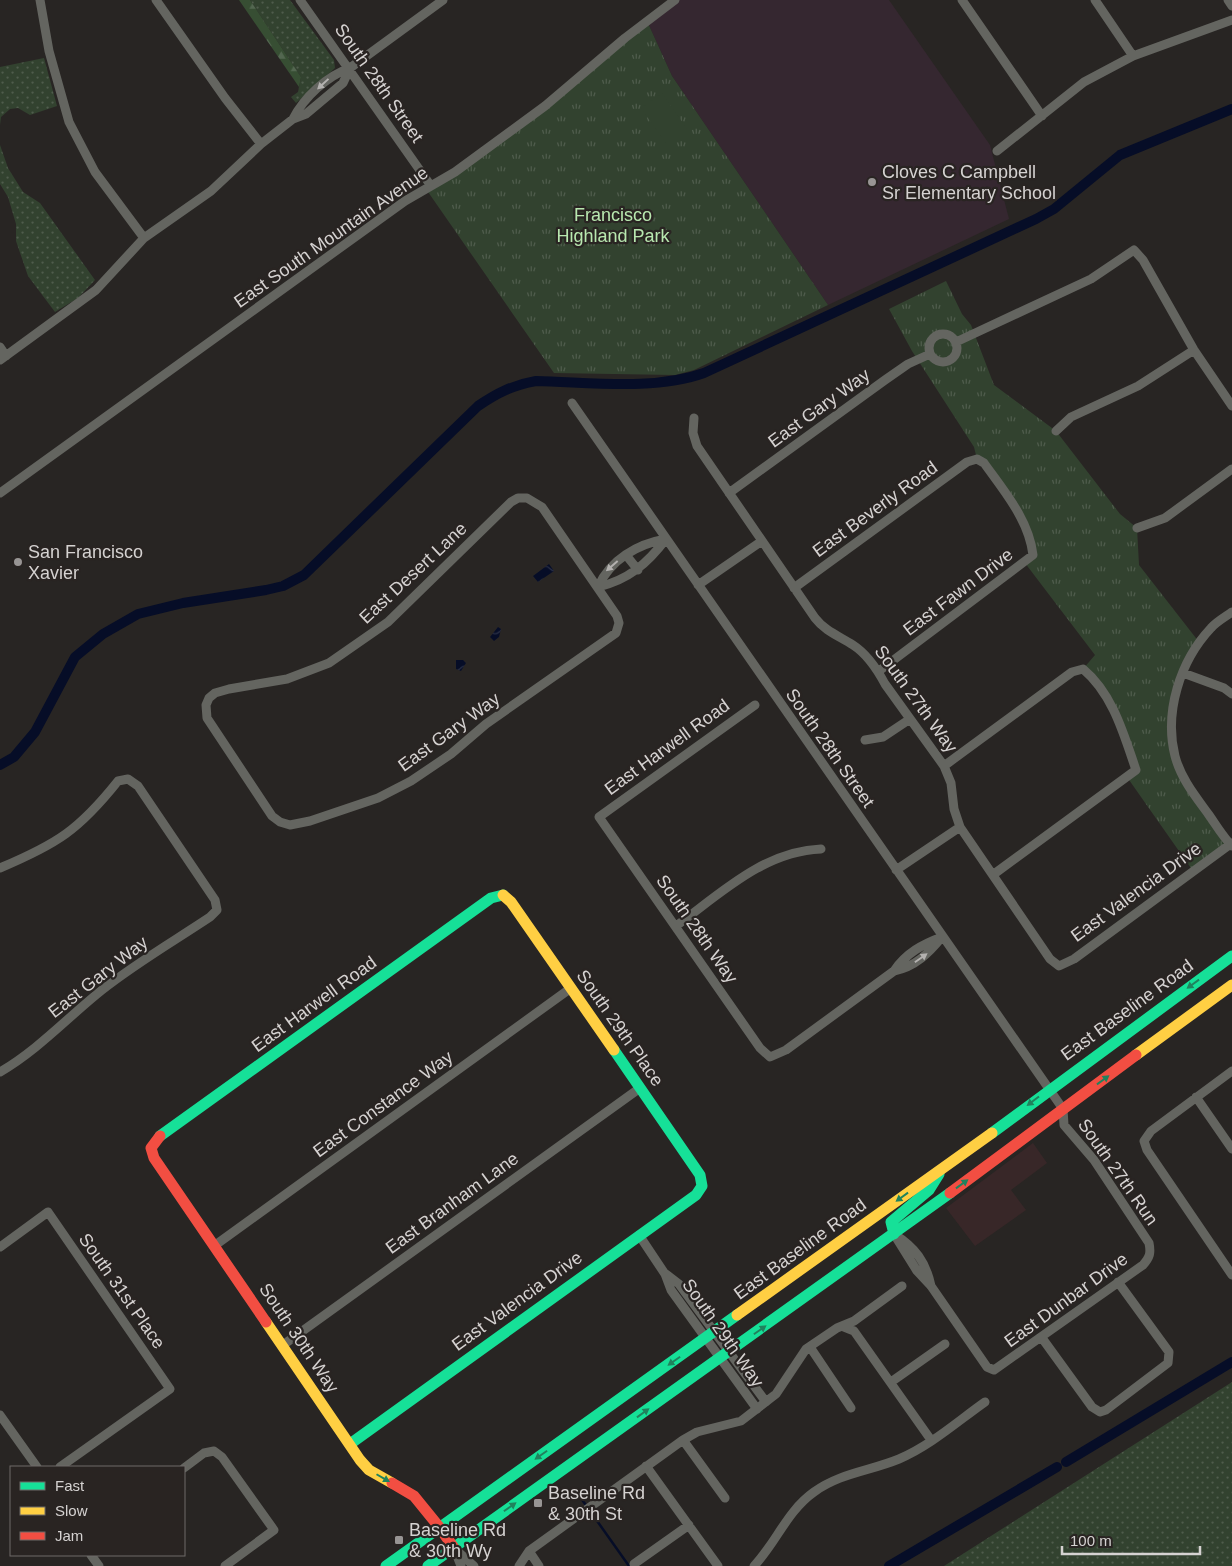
<svg xmlns="http://www.w3.org/2000/svg" width="1232" height="1566" font-family="Arial,sans-serif">
<style>
.commercial{fill:#382728}
.education{fill:#352730}
.grass{fill:url(#grass-dots)}
.forest{fill:url(#forest-firs)}
.park{fill:url(#park-tufts)}
.garden{fill:#32422f}
.water{fill:url(#water-waves)}
.lines{fill:none;stroke-linecap:round;stroke-linejoin:round}
.stream{stroke:#060d27;stroke-width:2.5}
.canal{stroke:#060d27;stroke-width:10}
.street{stroke:#646560;stroke-width:9}
.fast{stroke:#16e098;stroke-width:11}
.slow{stroke:#ffcf43;stroke-width:11}
.jam{stroke:#f24e42;stroke-width:11}
.oneway{fill:#b3b1af}
.oneway2{fill:#20825d}
.poi-dot{fill:#989594;stroke:#292422;stroke-width:2}
.labels{text-anchor:middle;stroke-width:4.5;stroke-linejoin:round;paint-order:stroke}
.street-label{font-size:18px;fill:#d5d2d1;stroke:#292422}
.poi-label{font-size:18px;fill:#d5d2d1;stroke:#292422;text-anchor:start}
.park-label{font-size:18px;fill:#b8e7af;stroke:#292422}
</style>
<defs>
<pattern id="grass-dots" width="8" height="8" patternUnits="userSpaceOnUse" patternTransform="scale(1.25)"><rect width="8" height="8" fill="#32422f"/><path d="M2 2h.1M6 6h.1" fill="none" stroke="#4f5c4c" stroke-width="1.8" stroke-linecap="round"/></pattern>
<pattern id="forest-firs" width="22" height="20" patternUnits="userSpaceOnUse" patternTransform="scale(1.25)"><rect width="22" height="20" fill="#374e33"/><path d="M5 1l3.5 6h-7zM16 11l3.5 6h-7z" fill="#536750"/></pattern>
<pattern id="park-tufts" width="24" height="20" patternUnits="userSpaceOnUse" patternTransform="scale(1.25)"><rect width="24" height="20" fill="#32422f"/><path d="M3 7l-1-3M5 7V3M7 7l1-3M15 17l-1-3M17 17v-4M19 17l1-3" fill="none" stroke="#4f5c4c"/></pattern>
<pattern id="water-waves" width="16" height="10" patternUnits="userSpaceOnUse" patternTransform="scale(1.25)"><rect width="16" height="10" fill="#060d27"/><path d="M0 5q4-4 8 0t8 0" fill="none" stroke="#292f45"/></pattern>
</defs>
<rect width="100%" height="100%" fill="#282523"/>
<path class="commercial" d="M1033,1143L1047,1163L1011,1190L1026,1210L975,1246L946,1208Z"/>
<path class="education" d="M675,0H889L990,145L1009,219L828,305L672,76L647,21Z"/>
<path class="grass" d="M250,0H290L334,60L335,68L296,103L291,97L298,92L301,77Z
M44,58L57,106L30,115L18,108L10,109L1,117L0,125V67Z
M0,145L8,168L23,192L40,203L95,280L78,298L55,312L28,276L16,241V224L8,197L0,184Z
M1232,1382V1566H944Z"/>
<path class="forest" d="M239,0H250L301,77L299,87Z"/>
<path class="park" d="M647,21L672,76L828,305L694,370L675,375L554,373L426,189L455,172Z
M946,281L962,314L971,325L994,385L1056,431L1120,514L1137,528L1139,565L1199,642L1183,673L1172,715L1180,769L1230,844L1193,871L1127,777L1136,770L1120,723L1083,669L1095,655L1025,563L1033,555L1017,509L977,459L974,447L912,351L889,309Z"/>
<path class="garden" d="M662,93L687,129L666,143L641,108Z"/>
<path class="water" d="M549,564L554,571L538,582L533,576Z
M498,627L501,629L499,637L494,641L490,637Z
M456,660H463L466,663L461,671L456,669Z"/>
<g class="lines">
<path class="stream" d="M578,1494L629,1566"/>
<path class="canal" d="M0,765L14,757L35,732L75,657L103,634L138,614L183,603L266,590L283,586L304,575L478,406C497,393 513,385 536,381C589,382 654,391 704,373L1036,219L1054,209L1120,155L1232,109
M1066,1462L1232,1362
M889,1566L1057,1467"/>
<path class="street" d="M40,0L49,51L69,122L95,172L144,238
M156,0L225,98L261,144
M300,0L431,186
M962,0L1042,116
M1095,0L1133,56
M1228,0L1232,6
M293,119C304,97 327,76 350,68L443,0
M997,151L1084,82L1133,56L1232,20
M929 348a14 14 0 1 1 28 0a14 14 0 1 1-28 0Z
M956,342L1091,279L1134,250L1143,260L1194,350L1232,406
M0,347L6,356
M0,360L96,290L144,238L211,191L261,144L293,119L306,114L343,83L350,68
M572,403L1063,1109L1064,1125L1094,1160L1149,1243C1151,1253 1150,1257 1143,1265L994,1370L987,1367L931,1286L917,1271L894,1234
M694,418L693,433L697,446L815,618C825,631 839,636 853,645C867,654 877,669 885,684L944,766L951,783L954,809L960,827L1050,959L1059,966L1074,959L1232,843
M1056,431L1071,417L1138,386L1194,350
M0,493L405,201L455,172L545,106L625,38L675,0
M729,493L885,380L908,364L930,354
M518,498H527L542,507L617,616L619,623L616,633L486,724L451,754L411,781L378,798L310,821L290,825L280,822L272,816L207,718L206,705L209,698L215,693L229,689L287,679L329,663L388,622L511,502Z
M1137,528L1165,518L1232,469
M626,555L638,570
M698,585L762,541
M598,587C610,560 637,544 666,539
M598,587C628,580 647,564 666,539
M794,588L967,462L977,459L984,463C1004,491 1029,520 1033,555L879,671
M1232,612C1225,617 1216,622 1211,628C1180,661 1164,712 1175,756C1181,779 1196,797 1209,815C1216,825 1223,837 1232,846
M1183,673L1224,688L1232,694
M755,705L599,817L760,1048L770,1057L786,1050L894,971C906,953 923,944 942,937
M865,740L883,737L910,719
M944,766L1072,672L1083,669C1113,694 1124,735 1136,770L994,874
M0,868C57,844 79,830 118,781L128,779L138,786L215,900L217,910L210,917C174,941 136,963 102,990C68,1017 38,1050 0,1072
M896,870L960,827
M676,926C720,894 764,851 821,849
M894,971C915,967 929,953 942,937
M1232,1071L1151,1131L1144,1141L1147,1150L1232,1275
M1196,1097L1232,1149
M894,1234C915,1247 926,1262 931,1286
M639,1235L665,1274L671,1290L757,1409
M214,1246L571,988
M0,1247L48,1212L170,1389L60,1467
M666,1274L679,1284L766,1402
M844,1327L854,1331L931,1440
M1042,1338L1092,1407L1100,1412L1106,1410L1168,1363L1169,1352L1118,1282
M283,1345L640,1088
M810,1347L851,1408
M891,1382L945,1344
M0,1415L37,1467
M683,1440L725,1498
M646,1466L718,1566
M184,1468L204,1453L214,1451L222,1457L274,1530L225,1566
M454,1548L474,1566
M454,1548L461,1566
M529,1551L539,1566
M91,1555L99,1566
M634,1564L689,1525
M519,1566L529,1551L683,1440L697,1432L741,1421L776,1394L806,1349L837,1328L854,1321L902,1286
M754,1566C776,1543 787,1511 814,1492C840,1473 870,1471 899,1459C930,1446 958,1421 985,1402"/>
<path class="fast" d="M992,1133L1232,956
M160,1136L491,898L503,895
M894,1234L891,1222L929,1190L939,1174
M350,1444L696,1195L702,1186L700,1175L614,1050
M386,1566L737,1315
M428,1566L950,1193"/>
<path class="slow" d="M503,895L511,902L614,1050
M1136,1055L1232,985
M737,1315L992,1133
M266,1322L360,1460L369,1470L392,1483"/>
<path class="jam" d="M160,1136L151,1148L154,1158L266,1322
M950,1193L1136,1055
M392,1483L414,1496L440,1528
M440,1528L454,1548"/>
</g>
<defs><path id="oneway-solid" d="M-6-.8H1V-3.2L6.5 0L1 3.2V.8H-6Z" transform="scale(1.25)"/></defs>
<g class="oneway">
<use href="#oneway-solid" transform="translate(323 84) rotate(137)"/>
<use href="#oneway-solid" transform="translate(612 566) rotate(139)"/>
<use href="#oneway-solid" transform="translate(921 958) rotate(-35)"/>
</g>
<g class="oneway2">
<use href="#oneway-solid" transform="translate(1193 984) rotate(144)"/>
<use href="#oneway-solid" transform="translate(1103 1080) rotate(-36)"/>
<use href="#oneway-solid" transform="translate(1033 1101) rotate(143)"/>
<use href="#oneway-solid" transform="translate(962 1184) rotate(-36)"/>
<use href="#oneway-solid" transform="translate(902 1197) rotate(144)"/>
<use href="#oneway-solid" transform="translate(760 1330) rotate(-35)"/>
<use href="#oneway-solid" transform="translate(674 1361) rotate(145)"/>
<use href="#oneway-solid" transform="translate(643 1413) rotate(-36)"/>
<use href="#oneway-solid" transform="translate(541 1455) rotate(145)"/>
<use href="#oneway-solid" transform="translate(383 1478) rotate(30)"/>
<use href="#oneway-solid" transform="translate(510 1507) rotate(-35)"/>
</g>
<g class="poi-dot">
<circle cx="872" cy="182" r="5"/>
<circle cx="18" cy="562" r="5"/>
<rect x="533" y="1498" width="10" height="10" rx="2.5"/>
<rect x="394" y="1535" width="10" height="10" rx="2.5"/>
</g>
<g class="labels">
<g class="street-label">
<text transform="translate(379 83) rotate(55)" y="6">South 28th Street</text>
<text transform="translate(331 237) rotate(-35)" y="6">East South Mountain Avenue</text>
<text transform="translate(819 408) rotate(-36)" y="6">East Gary Way</text>
<text transform="translate(875 509) rotate(-36)" y="6">East Beverly Road</text>
<text transform="translate(413 573) rotate(-43)" y="6">East Desert Lane</text>
<text transform="translate(958 592) rotate(-37)" y="6">East Fawn Drive</text>
<text transform="translate(916 699) rotate(54)" y="6">South 27th Way</text>
<text transform="translate(449 732) rotate(-36)" y="6">East Gary Way</text>
<text transform="translate(667 747) rotate(-36)" y="6">East Harwell Road</text>
<text transform="translate(830 748) rotate(55)" y="6">South 28th Street</text>
<text transform="translate(1136 892) rotate(-36)" y="6">East Valencia Drive</text>
<text transform="translate(697 929) rotate(55)" y="6">South 28th Way</text>
<text transform="translate(98 977) rotate(-38)" y="6">East Gary Way</text>
<text transform="translate(314 1004) rotate(-36)" y="6">East Harwell Road</text>
<text transform="translate(1127 1010) rotate(-36)" y="6">East Baseline Road</text>
<text transform="translate(620 1028) rotate(55)" y="6">South 29th Place</text>
<text transform="translate(383 1104) rotate(-36)" y="6">East Constance Way</text>
<text transform="translate(1118 1172) rotate(55)" y="6">South 27th Run</text>
<text transform="translate(452 1203) rotate(-36)" y="6">East Branham Lane</text>
<text transform="translate(800 1249) rotate(-36)" y="6">East Baseline Road</text>
<text transform="translate(122 1291) rotate(55)" y="6">South 31st Place</text>
<text transform="translate(1066 1300) rotate(-36)" y="6">East Dunbar Drive</text>
<text transform="translate(517 1301) rotate(-36)" y="6">East Valencia Drive</text>
<text transform="translate(723 1333) rotate(55)" y="6">South 29th Way</text>
<text transform="translate(299 1338) rotate(56)" y="6">South 30th Way</text>
</g>
<g class="poi-label">
<text x="882" y="178">Cloves C Campbell<tspan x="882" dy="21">Sr Elementary School</tspan></text>
<text x="28" y="558">San Francisco<tspan x="28" dy="21">Xavier</tspan></text>
<text x="548" y="1499">Baseline Rd<tspan x="548" dy="21">&amp; 30th St</tspan></text>
<text x="409" y="1536">Baseline Rd<tspan x="409" dy="21">&amp; 30th Wy</tspan></text>
</g>
<g class="park-label">
<text x="613" y="221">Francisco<tspan x="613" dy="21">Highland Park</tspan></text>
</g>
</g>
<rect x="10" y="1466" width="175" height="90" fill="#292422" stroke="#6e6a68"/>
<rect x="20" y="1482" width="25" height="8" fill="#16e098" stroke="#6e6a68"/>
<text x="55" y="1491" font-size="15" fill="#d5d2d1">Fast</text>
<rect x="20" y="1507" width="25" height="8" fill="#ffcf43" stroke="#6e6a68"/>
<text x="55" y="1516" font-size="15" fill="#d5d2d1">Slow</text>
<rect x="20" y="1532" width="25" height="8" fill="#f24e42" stroke="#6e6a68"/>
<text x="55" y="1541" font-size="15" fill="#d5d2d1">Jam</text>
<path d="M1062 1546v8h138v-8" fill="none" stroke="#d5d2d1" stroke-width="2.5"/>
<text x="1070" y="1546" font-size="15" fill="#d5d2d1" stroke="#292422" stroke-width="4" paint-order="stroke">100 m</text>
</svg>
